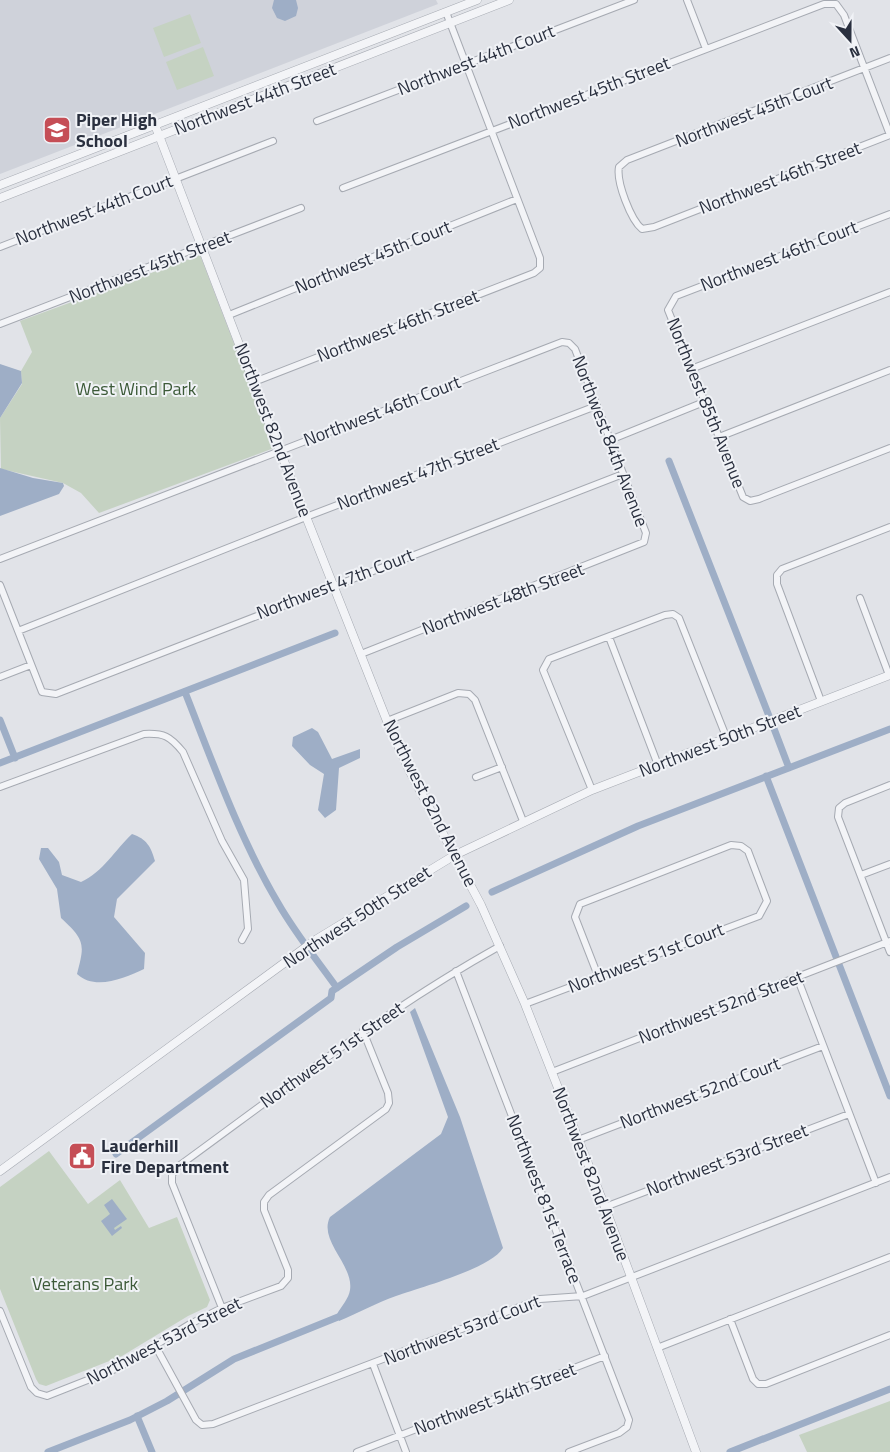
<svg xmlns="http://www.w3.org/2000/svg" width="890" height="1452" font-family="'Titillium Web',sans-serif">
<style>
.built{fill:#cfd2da}
.green{fill:#c5d2c2}
.water{fill:#9eaec6}
.lines{fill:none;stroke-linecap:round;stroke-linejoin:round}
.canal{stroke:#9eaec6;stroke-width:7}
.minor-casing{stroke:#a6aab2;stroke-width:8}
.tertiary-casing{stroke:#a6aab2;stroke-width:9}
.minor{stroke:#f3f4f7;stroke-width:6}
.tertiary{stroke:#f3f4f7;stroke-width:8}
.labels{text-anchor:middle;stroke-width:4;stroke-linejoin:round;paint-order:stroke}
.street-label{font-size:18px;fill:#2a303f;stroke:#f0f2f6}
.poi-label{font-size:18px;font-weight:bold;fill:#2a303f;stroke:#f0f2f6;text-anchor:start}
.park-label{font-size:18px;fill:#3c5a38;stroke:#f0f2f6}
</style>
<rect width="100%" height="100%" fill="#e1e3e8"/>
<path class="built" d="M0,0H436L438,4L0,174Z"/>
<path class="green" d="M190,14L201,43L164,57L153,28Z
M203,47L214,76L177,90L166,62Z
M200,255L274,448L99,513L81,493L63,483L1,469L0,418L22,384L21,371L32,352L20,321Z
M49,1151L88,1204L120,1180L149,1228L177,1217L210,1300L207,1307L188,1316L122,1356L46,1386L39,1384L36,1379L0,1289V1187Z
M890,1401V1452H807L799,1435Z"/>
<path class="water" d="M274,0H296L298,8L296,16L285,21L277,18L272,8Z
M0,364L21,371L22,383L0,418Z
M0,468L33,478L63,483L64,486L59,494L0,516Z
M312,728L318,732L332,759L360,749V758L339,768L336,810L325,818L318,810L324,774L310,765L292,746L293,737Z
M132,834C147,839 151,847 155,861L117,899L114,917L145,953L144,969C125,978 95,991 77,974C85,944 85,940 61,918L57,889L39,859L41,848H48L59,862L62,875L81,882C103,872 115,850 132,834Z
M415,1008L460,1117L503,1248C490,1269 421,1287 396,1296C376,1303 358,1313 339,1321L337,1314C341,1307 349,1298 350,1290C354,1265 318,1241 330,1217L441,1134L448,1117L410,1012Z
M112,1199L127,1219L114,1228L115,1230L121,1226L122,1228L112,1236L101,1221L110,1214L104,1205Z"/>
<g class="lines">
<path class="canal" d="M669,461L769,716
M185,692C213,763 239,837 278,903C295,933 317,960 337,988
M0,720L15,758
M773,726L789,768
M0,763L335,633
M766,776L890,1096
M492,892L638,826L890,729
M116,1154L331,998L332,991L397,947L466,906
M137,1416L152,1452
M48,1452L130,1420L167,1401L234,1359L338,1317
M730,1452L890,1389"/>
<g class="minor-casing">
<path id="minor" d="M687,0L706,49
M890,58L627,160L619,167C616,182 631,220 642,229L654,227L890,135
M317,121L634,0
M343,188L824,4H836L844,15L890,135
M890,214L676,296L668,310L743,497L750,501L759,499L890,448
M0,247L273,141
M229,315L517,199
M0,324L301,208
M691,369L890,292
M254,382L534,273L540,268V258L446,12
M719,437L890,370
M610,440L704,402
M0,559L562,342L569,343L575,349L646,533L644,542L361,654
M0,585L42,692L56,694L623,474
M860,598L889,675
M18,631L306,517L596,406
M609,637L658,765
M0,677L31,665
M821,701L777,584V575L782,569L890,527
M387,721L458,693L469,694L475,700L523,821
M476,777L502,767
M890,785L845,803L839,808L838,817L890,952
M0,787L144,734C164,733 170,736 183,752L222,841L244,880L248,929L242,940
M592,790L543,670L549,659L665,615L673,614L679,618L727,739
M861,875L890,864
M456,971L629,1420L627,1427L619,1433L569,1452
M797,977L876,1183
M525,1004L759,916L767,901L748,851L741,846L731,845L580,904L575,917L598,976
M552,1072L890,941
M578,1140L823,1046
M605,1207L849,1114
M222,1308L172,1183V1175L176,1168C282,1091 385,1010 500,946
M0,1311L31,1387L37,1393L47,1396L118,1368L190,1324L222,1308L281,1286L288,1278V1270L264,1210V1202L269,1195L386,1109L389,1103L388,1093L363,1031
M730,1319L753,1379L758,1384H766L890,1335
M156,1347L196,1420L202,1425L213,1424L540,1299L583,1296L890,1177
M657,1348L890,1257
M373,1364L406,1452
M357,1452L605,1356"/>
</g>
<g class="tertiary-casing">
<path id="tertiary" d="M155,125L280,451L387,721L409,770L481,905L525,1004L605,1207L696,1452
M0,185L477,0
M0,198L509,0
M0,1171L317,939L455,855L592,790L890,675"/>
</g>
<use href="#minor" class="minor"/>
<use href="#tertiary" class="tertiary"/>
</g>
<defs>
<g id="school-square" transform="scale(1.4375)"><rect x="-9" y="-9" width="18" height="18" rx="4" fill="#c54e56" stroke="#f0f2f6"/><path d="M0-5L7-2L0 1L-7-2ZM-4 1L0 2.5L4 1V4Q0 6-4 4Z" fill="#fff"/></g>
<g id="civic-square" transform="scale(1.4375)"><rect x="-9" y="-9" width="18" height="18" rx="4" fill="#c54e56" stroke="#f0f2f6"/><path d="M-.6-6.5H3V-4.5H.6V-3L4-1V1h2V6H-6V1h2V-1L-.6-3ZM-1.2 2.5V6h2.4V2.5Z" fill="#fff"/></g>
</defs>
<g fill-rule="evenodd">
<use href="#school-square" x="57" y="130"/>
<use href="#civic-square" x="82" y="1156"/>
</g>
<g class="labels">
<g class="street-label">
<text transform="translate(476 60) rotate(-21)" y="6">Northwest 44th Court</text>
<text transform="translate(589 93) rotate(-21)" y="6">Northwest 45th Street</text>
<text transform="translate(255 99) rotate(-21)" y="6">Northwest 44th Street</text>
<text transform="translate(754 112) rotate(-21)" y="6">Northwest 45th Court</text>
<text transform="translate(780 178) rotate(-21)" y="6">Northwest 46th Street</text>
<text transform="translate(94 210) rotate(-21)" y="6">Northwest 44th Court</text>
<text transform="translate(779 256) rotate(-21)" y="6">Northwest 46th Court</text>
<text transform="translate(373 257) rotate(-22)" y="6">Northwest 45th Court</text>
<text transform="translate(150 267) rotate(-21)" y="6">Northwest 45th Street</text>
<text transform="translate(398 326) rotate(-21)" y="6">Northwest 46th Street</text>
<text transform="translate(706 403) rotate(68)" y="6">Northwest 85th Avenue</text>
<text transform="translate(382 411) rotate(-21)" y="6">Northwest 46th Court</text>
<text transform="translate(273 430) rotate(69)" y="6">Northwest 82nd Avenue</text>
<text transform="translate(610 441) rotate(69)" y="6">Northwest 84th Avenue</text>
<text transform="translate(418 474) rotate(-21)" y="6">Northwest 47th Street</text>
<text transform="translate(335 584) rotate(-21)" y="6">Northwest 47th Court</text>
<text transform="translate(503 599) rotate(-21)" y="6">Northwest 48th Street</text>
<text transform="translate(720 741) rotate(-21)" y="6">Northwest 50th Street</text>
<text transform="translate(430 803) rotate(63)" y="6">Northwest 82nd Avenue</text>
<text transform="translate(357 917) rotate(-33)" y="6">Northwest 50th Street</text>
<text transform="translate(646 958) rotate(-21)" y="6">Northwest 51st Court</text>
<text transform="translate(721 1007) rotate(-21)" y="6">Northwest 52nd Street</text>
<text transform="translate(332 1055) rotate(-35)" y="6">Northwest 51st Street</text>
<text transform="translate(700 1093) rotate(-21)" y="6">Northwest 52nd Court</text>
<text transform="translate(727 1160) rotate(-21)" y="6">Northwest 53rd Street</text>
<text transform="translate(591 1174) rotate(69)" y="6">Northwest 82nd Avenue</text>
<text transform="translate(544 1199) rotate(69)" y="6">Northwest 81st Terrace</text>
<text transform="translate(462 1330) rotate(-21)" y="6">Northwest 53rd Court</text>
<text transform="translate(164 1341) rotate(-27)" y="6">Northwest 53rd Street</text>
<text transform="translate(495 1399) rotate(-21)" y="6">Northwest 54th Street</text>
</g>
<g class="poi-label">
<text x="76" y="126">Piper High<tspan x="76" dy="21">School</tspan></text>
<text x="101" y="1152">Lauderhill<tspan x="101" dy="21">Fire Department</tspan></text>
</g>
<g class="park-label">
<text x="136" y="395">West Wind Park</text>
<text x="85" y="1290">Veterans Park</text>
</g>
</g>
<g transform="translate(850 40) rotate(159)" stroke="#f0f2f6" stroke-width="4" paint-order="stroke">
<path d="M0-4L9 19L0 12L-9 19Z" fill="#2a303f"/>
<text y="-8" font-size="14" font-weight="bold" text-anchor="middle" fill="#2a303f">N</text>
</g>
</svg>
